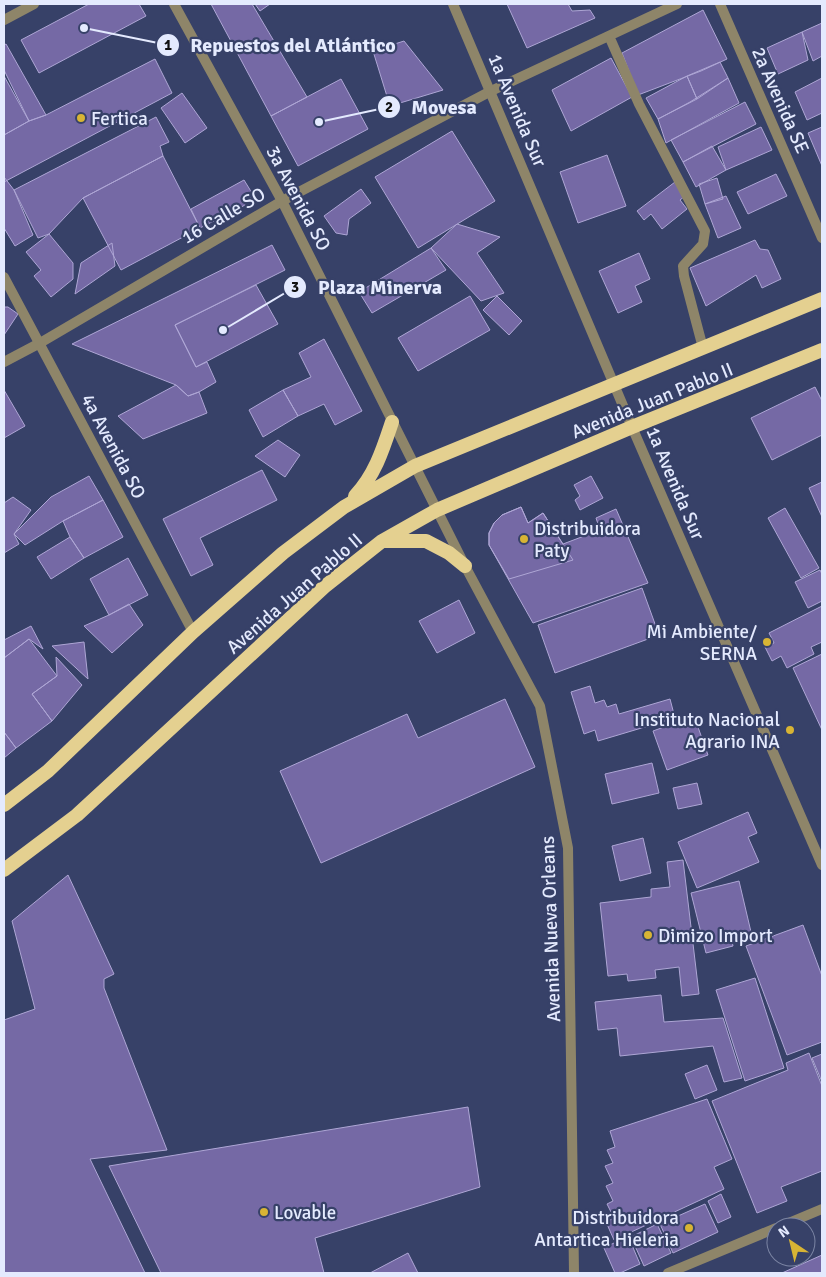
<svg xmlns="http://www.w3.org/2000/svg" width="826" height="1277" font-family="Signika,sans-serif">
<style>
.building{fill:#7569a5;stroke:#aea6d5}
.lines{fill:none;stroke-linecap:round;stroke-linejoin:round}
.minor{stroke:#8e8569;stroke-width:10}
.tertiary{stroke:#8e8569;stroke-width:10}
.trunk{stroke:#e4d090;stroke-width:14}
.poi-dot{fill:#d8b434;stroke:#374168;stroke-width:2}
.labels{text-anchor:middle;stroke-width:4.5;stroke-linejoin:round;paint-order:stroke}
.street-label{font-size:19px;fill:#e4eafe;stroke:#374168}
.poi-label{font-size:19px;fill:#e4eafe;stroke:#374168;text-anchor:start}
.leader{fill:none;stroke:#e4eafe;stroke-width:2}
.callout-dot{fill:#e4eafe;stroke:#374168;stroke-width:2}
.mark-label{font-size:15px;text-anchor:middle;font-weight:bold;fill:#111}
.callout-label{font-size:20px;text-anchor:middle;font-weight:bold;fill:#e4eafe;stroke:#374168;stroke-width:4.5;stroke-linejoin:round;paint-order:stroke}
</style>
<rect width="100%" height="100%" fill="#374168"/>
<path class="building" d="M89,4H139L146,16L39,73L21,40Z
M211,4H252L307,97L271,116Z
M255,4H270L260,11Z
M507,4H568L572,11L590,10L595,18L527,48Z
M703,10L727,59L701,71L638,95L622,53Z
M822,23V56L813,61L802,32Z
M802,32L808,60L778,74L767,48Z
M404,41L443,90L390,106L373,51Z
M6,44L46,115L29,121L4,70V45Z
M611,58L632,97L571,131L552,90Z
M155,59L172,93L4,182V135L29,121L46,115Z
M720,62L728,78L697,99L687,76Z
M4,76L29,121L4,135Z
M687,76L697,99L658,119L646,98Z
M728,78L739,103L666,143L658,119L690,102Z
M822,78V113L807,120L795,92Z
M341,79L368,129L298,166L271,116Z
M182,93L207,128L185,143L161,108Z
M745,102L756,124L683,162L671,140Z
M156,117L169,142L160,146L163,156L83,198L49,234L38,238L14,190Z
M761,127L772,150L726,170L718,147Z
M822,127V166L808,133Z
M452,131L495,201L418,248L375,177Z
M712,146L726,170L696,187L683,162Z
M607,155L626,206L578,223L560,172Z
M163,156L200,228L121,270L83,198Z
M776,174L787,196L748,214L737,192Z
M4,177L14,190L33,235L15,246L4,228Z
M717,178L723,199L705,204L699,184Z
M244,180L252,193L249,203L200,228L191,209Z
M675,182L685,196L680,200L687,209L662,229L651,214L644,220L637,211Z
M361,189L371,203L349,219L347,235L336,233L324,216Z
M726,196L741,228L718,238L705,204Z
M457,224L500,237L477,253L504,293L481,301L431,248Z
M49,234L73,263V279L51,297L34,276L41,270L26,252Z
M755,240L760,249L768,250L781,279L762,288L756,275L706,306L690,268Z
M112,243L115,266L75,294L81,263Z
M272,245L285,270L175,325L196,367L207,362L216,382L199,392L188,396L176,385L72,344Z
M431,248L446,270L372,313L359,292Z
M639,253L650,279L635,286L642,302L618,313L599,271Z
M256,285L278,324L196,367L175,325Z
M470,296L490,330L418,371L398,338Z
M497,296L522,321L509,335L483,310Z
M4,307H8L18,314L4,335Z
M324,339L362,411L335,425L324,404L298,416L283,390L311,377L299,353Z
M176,385L188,396L199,392L207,413L143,439L118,416Z
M815,387L822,401V435L772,460L751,418Z
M4,390L25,426L4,438Z
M283,390L298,416L263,437L249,410Z
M278,440L300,455L285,477L255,456Z
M262,470L277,500L200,538L213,565L191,576L163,519Z
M89,476L103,500L63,521L25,545L14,534L51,497Z
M591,476L603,498L580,510L575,500L580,496L574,485Z
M822,482V517L809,488Z
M13,497L31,510L14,534L19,544L4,553V503Z
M103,500L123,537L84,558L70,537L63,521Z
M521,507L528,523L543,513L573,560L509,579L489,545V533L494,523L502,515Z
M521,507L528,523L543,513L563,544L600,530L596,518L616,509L648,583L533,623L489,545V533L494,523L502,515Z
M785,508L819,568L801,578L768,518Z
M70,537L84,558L51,579L37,557Z
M128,558L148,595L109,615L90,579Z
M820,570L822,574V601L808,608L795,582Z
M642,588L659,635L555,673L538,625Z
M459,600L475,633L437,653L419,621Z
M129,604L143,625L112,653L84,626L109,615Z
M822,606V642L811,647L814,654L787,668L781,656L772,661L765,647L774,643L769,633Z
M31,626L43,649L29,639L4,658V640Z
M29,639L57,676L32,694L52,721L16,748L4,732V658Z
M84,642L88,679L52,646Z
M822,654V730L793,668Z
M56,657L82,685L52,721L32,694L57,676Z
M590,686L595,703L604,700L607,707L616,704L619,714L670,699L675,718L598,741L595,730L584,734L571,692Z
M505,699L535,767L321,863L280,771L407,714L418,738Z
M694,716L708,755L667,770L653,731Z
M4,732L16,748L4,758Z
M652,763L659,793L612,804L605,774Z
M697,783L702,804L678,809L673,788Z
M748,812L757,833L748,837L759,862L697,888L678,842Z
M643,838L651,873L620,881L612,846Z
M683,860L699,994L682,996L679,967L655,970L656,978L628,981L627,974L608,976L600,903L651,897V889L670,887L667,862Z
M68,875L114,974L104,979V988L167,1150L90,1159L145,1273H4V1020L35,1009L12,921Z
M739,881L751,932L731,937L733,946L706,953L691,893Z
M803,925L822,976V1042L787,1055L746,946Z
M755,978L784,1068L745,1081L716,990Z
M661,995L664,1022L723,1018L742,1078L724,1082L713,1046L620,1056L617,1028L598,1030L595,1002Z
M809,1053L822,1086V1172V1171L781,1187L787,1201L757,1213L712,1101L788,1070L786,1063Z
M822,1054V1082L812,1058Z
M707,1065L717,1090L695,1099L685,1074Z
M707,1099L732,1159L714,1167L724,1189L614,1240L606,1222L614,1218L607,1204L613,1201L606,1186L613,1183L605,1166L613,1163L607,1150L615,1147L610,1131Z
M468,1107L480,1187L315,1238L324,1273H161L109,1166Z
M721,1194L731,1217L718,1223L708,1201Z
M705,1204L718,1232L673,1253L660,1224Z
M657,1224L671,1253L644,1266L631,1237Z
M628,1236L640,1264L620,1273H615L604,1248Z
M408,1253L418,1273H370Z
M822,1255V1273H782Z"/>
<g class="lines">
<path class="minor" d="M720,4L822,238
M609,36L639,104L705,231L703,244L683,266L684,276L703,348
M4,277L193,632
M4,362L40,343L282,201L491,91L677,4
M632,427L822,865"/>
<path class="tertiary" d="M174,4L282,201L465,566L540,706L568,848L574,1273
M453,4L632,427
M4,20L34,4
M779,1227L822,1209
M668,1273L776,1228"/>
<path class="trunk" d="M355,496C375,475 383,449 392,422
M385,541H426L449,553L465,566
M4,805L48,771L193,632L283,553L344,507L415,466L822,299
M4,870L77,815L324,587L382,541L437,510L632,427L822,350"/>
</g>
<g class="poi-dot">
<circle cx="81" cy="118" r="5"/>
<circle cx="524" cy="539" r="5"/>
<circle cx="767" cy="642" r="5"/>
<circle cx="790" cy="730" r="5"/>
<circle cx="648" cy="935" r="5"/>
<circle cx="264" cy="1212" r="5"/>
<circle cx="689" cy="1228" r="5"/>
</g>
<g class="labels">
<g class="street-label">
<text transform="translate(781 100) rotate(66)" y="7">2a Avenida SE</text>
<text transform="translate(518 110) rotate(67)" y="7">1a Avenida Sur</text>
<text transform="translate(299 198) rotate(62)" y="7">3a Avenida SO</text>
<text transform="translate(223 215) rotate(-30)" y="7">16 Calle SO</text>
<text transform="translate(652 400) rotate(-22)" y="7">Avenida Juan Pablo II</text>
<text transform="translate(114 446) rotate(62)" y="7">4a Avenida SO</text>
<text transform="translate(676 483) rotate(67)" y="7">1a Avenida Sur</text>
<text transform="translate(294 593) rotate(-41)" y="7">Avenida Juan Pablo II</text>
<text transform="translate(550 929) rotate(-92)" y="7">Avenida Nueva Orleans</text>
</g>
<g class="poi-label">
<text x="91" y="125">Fertica</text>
<text x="534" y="535">Distribuidora<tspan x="534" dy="22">Paty</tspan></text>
<text x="757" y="638" text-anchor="end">Mi Ambiente/<tspan x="757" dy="22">SERNA</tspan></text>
<text x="780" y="726" text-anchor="end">Instituto Nacional<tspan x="780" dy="22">Agrario INA</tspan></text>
<text x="658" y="942">Dimizo Import</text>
<text x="274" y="1219">Lovable</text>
<text x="679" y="1224" text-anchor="end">Distribuidora<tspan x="679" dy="22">Antartica Hieleria</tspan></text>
</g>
</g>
<path class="leader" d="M84 28L168 45M319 122L389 107M223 330L295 287"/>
<g class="callout-dot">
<circle cx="84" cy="28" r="5"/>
<circle cx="319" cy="122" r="5"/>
<circle cx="223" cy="330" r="5"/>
<circle cx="168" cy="45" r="12"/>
<circle cx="389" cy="107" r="12"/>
<circle cx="295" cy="287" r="12"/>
</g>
<g class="mark-label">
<text x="168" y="50">1</text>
<text x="389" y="112">2</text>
<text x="295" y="292">3</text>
</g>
<g class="callout-label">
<text x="293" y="52">Repuestos del Atlántico</text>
<text x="444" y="114">Movesa</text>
<text x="380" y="294">Plaza Minerva</text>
</g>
<rect width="826" height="1277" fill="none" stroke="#e4eafe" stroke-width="10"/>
<g transform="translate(791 1242) rotate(325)"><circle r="24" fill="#374168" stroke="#7c85a4"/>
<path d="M0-4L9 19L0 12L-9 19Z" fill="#d8b434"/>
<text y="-8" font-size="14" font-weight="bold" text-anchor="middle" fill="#e4eafe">N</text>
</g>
</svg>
